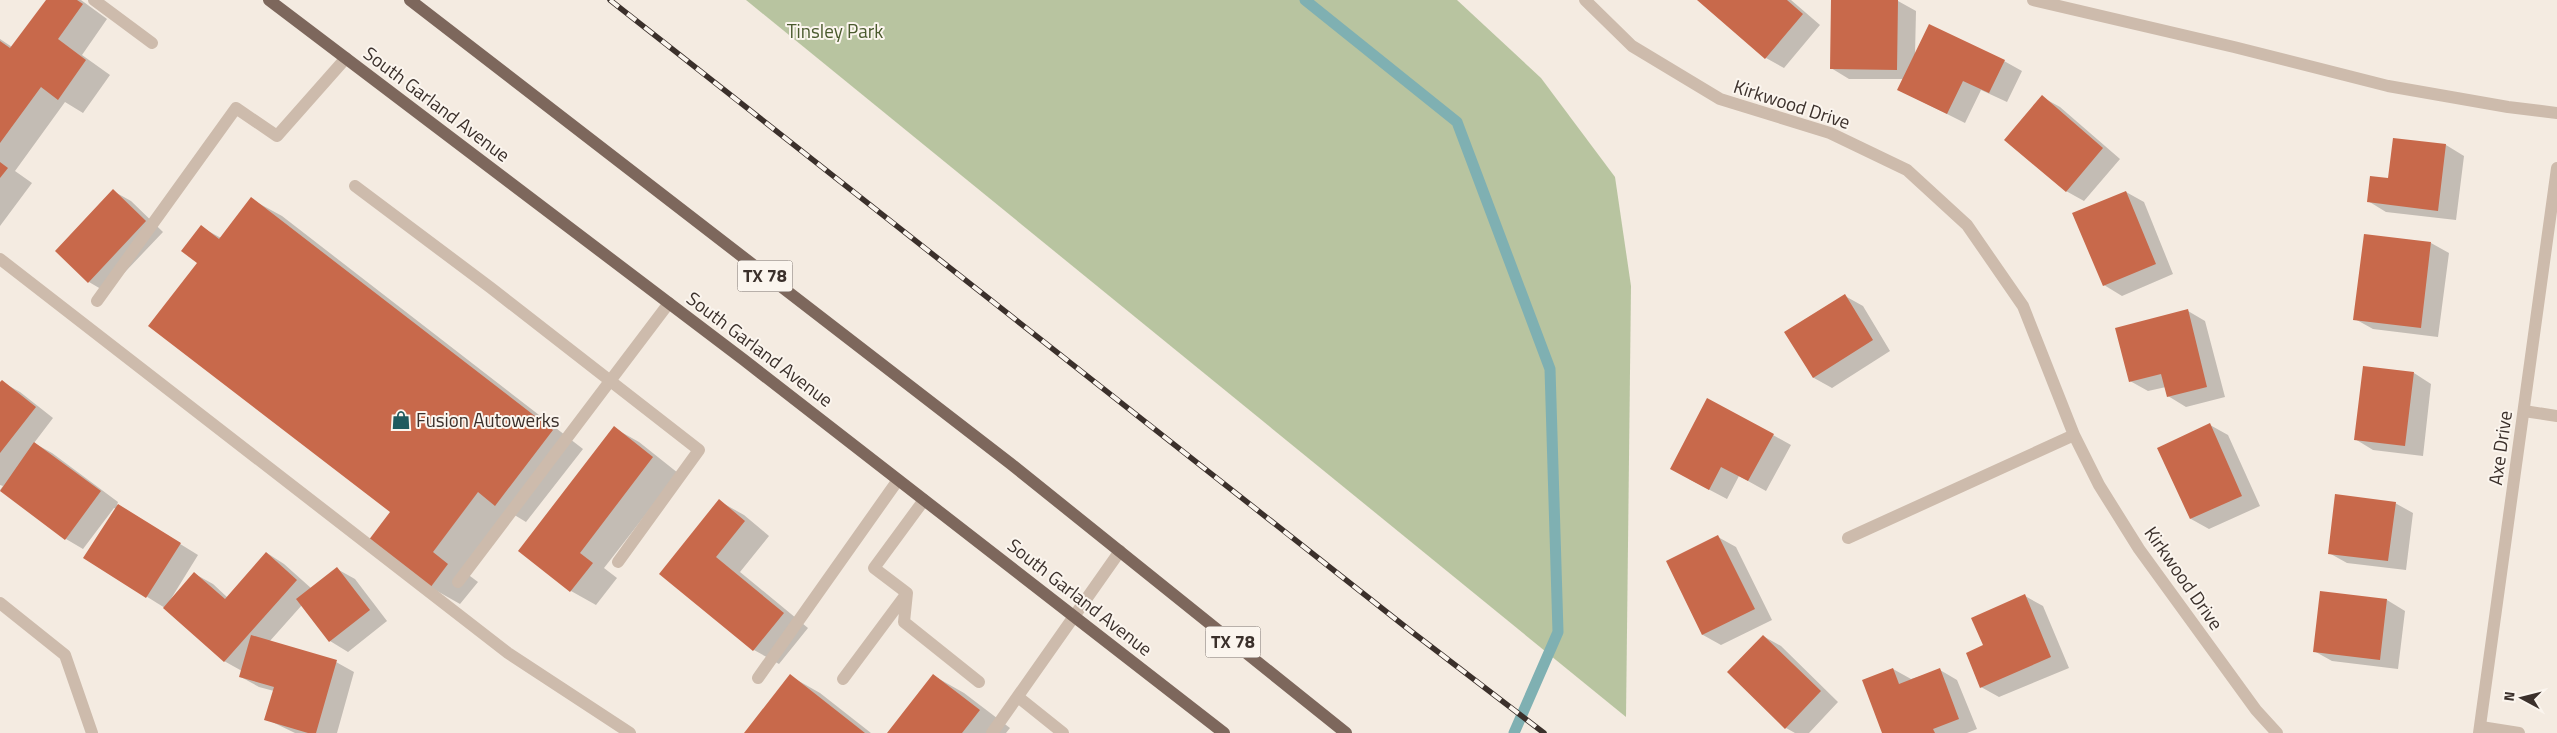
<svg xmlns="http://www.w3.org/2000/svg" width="2557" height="733" font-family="'Titillium Web',sans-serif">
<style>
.green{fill:#b8c4a0}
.shadow{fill:#0003}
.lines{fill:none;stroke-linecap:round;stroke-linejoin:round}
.stream{stroke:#7fb0b2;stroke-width:11}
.building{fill:#c8694b}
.lane{stroke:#cdbbac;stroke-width:12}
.street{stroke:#cdbbac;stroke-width:12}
.primary{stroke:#7d675c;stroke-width:12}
.rail-casing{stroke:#3b302b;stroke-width:5.5}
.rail{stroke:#fbf5ee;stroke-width:4;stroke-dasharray:11;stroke-linecap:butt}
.labels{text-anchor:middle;stroke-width:4;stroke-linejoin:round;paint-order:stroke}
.shield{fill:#fbf5ee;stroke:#756b66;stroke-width:1}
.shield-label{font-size:18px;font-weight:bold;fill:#3b302b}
.park-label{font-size:19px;fill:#4a5a2e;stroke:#fbf5ee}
.street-label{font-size:19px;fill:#3b302b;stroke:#fbf5ee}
.poi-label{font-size:19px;fill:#3b302b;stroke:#fbf5ee;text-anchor:start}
</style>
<rect width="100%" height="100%" fill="#f4ebe1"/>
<path class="green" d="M746,0H1457L1541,78L1615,177L1631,286L1626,717Z"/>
<path class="shadow" d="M47,0H81L107,19L82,55L110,75L83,113L65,102L15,171L32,183L0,226V39L12,47Z
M1699,0H1791L1820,25L1784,68L1766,58Z
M1898,1L1916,11L1915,55L2004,61L2022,71L2007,102L1981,90L1965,123L1899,90L1904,79H1849L1831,68Z
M2042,97L2060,107L2120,159L2084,201L2066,191Z
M2394,139L2446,145L2464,156L2456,220L2386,212L2368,201L2389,179Z
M113,191L131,201L163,232L106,292L89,282Z
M2126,192L2144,202L2173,274L2122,296L2104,285Z
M251,199L282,216L583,449L526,522L508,511L462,570L478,582L460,604L430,587L392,512L198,262L201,227L221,238Z
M2431,243L2449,253L2438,337L2373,329L2355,319Z
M1845,296L1863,306L1890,351L1832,388L1814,378L1786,333Z
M2188,311L2205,321L2225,397L2186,407L2168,396L2166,387L2148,391L2130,381Z
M2414,373L2431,384L2423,456L2373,450L2355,439Z
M2,382L20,392L53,418L34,443L52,453L118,502L117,505L198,555L169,602L195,574L213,584L228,598L267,553L284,564L312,589L337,569L355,579L387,621L348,652L330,641L302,605L269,642L336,662L354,672L337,733H295L266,719L274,691L259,687L241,677L242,671L224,661L165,608L85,558L116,509L114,508L83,549L66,539L0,490L3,486L0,485V384Z
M2210,425L2228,435L2260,506L2209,529L2191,519Z
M614,428L639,442L678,473L604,568L617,578L596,605L571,591L520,550Z
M1773,435L1791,445L1766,491L1739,476L1727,499L1689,479Z
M719,501L744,515L769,536L740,572L808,628L779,664L754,650L661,574Z
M2395,503L2413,513L2406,570L2347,563L2329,553Z
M1718,537L1736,547L1772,620L1721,645L1703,635L1667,561Z
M2321,592L2387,600L2405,611L2398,669L2332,661L2314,651Z
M2025,596L2043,606L2069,668L1999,697L1981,687L1984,646Z
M1763,636L1781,646L1838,702L1809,733H1795L1786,728Z
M1893,669L1911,679L1940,670L1957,680L1977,729L1967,733H1883Z
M790,676L820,693L871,733H746Z
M934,676L964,693L1010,728L1006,733H889Z"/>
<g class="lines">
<path class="stream" d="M1305,0L1457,122L1550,369L1558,632L1514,733"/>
</g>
<path class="building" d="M46,0H77L83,4L58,39L86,60L58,100L41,87L0,143V41L10,48Z
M1697,0H1787L1803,14L1765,59Z
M1831,0H1898L1897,70L1830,69Z
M1929,24L2005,60L1989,93L1963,81L1947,114L1897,90Z
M2042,95L2103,148L2066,192L2004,140Z
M2393,138L2446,144L2438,211L2367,202L2370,176L2388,178Z
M0,162L8,168L0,178Z
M113,189L146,221L88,283L55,251Z
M2126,191L2156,264L2103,286L2072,213Z
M251,197L553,430L495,506L478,492L433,552L448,564L430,588L368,541L390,512L148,326L197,263L181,251L201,225L219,239Z
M2364,234L2431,242L2421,328L2353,320Z
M1845,294L1873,340L1813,378L1784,332Z
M2188,309L2207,387L2167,397L2161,374L2129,382L2115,328Z
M2363,366L2414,372L2405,446L2354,440Z
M2,380L36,407L0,453V382Z
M1707,398L1774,434L1748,481L1721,467L1709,490L1670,469Z
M2210,423L2242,496L2190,519L2157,448Z
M614,426L653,457L580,553L593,563L570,592L518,551Z
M34,442L101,491L65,540L0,491Z
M2335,494L2396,502L2388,561L2328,554Z
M719,499L745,521L716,557L784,613L753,651L659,574Z
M118,504L181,543L146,598L83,558Z
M1718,535L1755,609L1702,635L1666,561Z
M266,552L297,580L224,662L163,608L194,572L225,599Z
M337,567L370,610L329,642L296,599Z
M2320,591L2387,599L2380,660L2313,652Z
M2025,594L2051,657L1980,688L1966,653L1983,645L1971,618Z
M251,635L337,660L316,733H308L264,720L274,687L239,677Z
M1763,635L1821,691L1785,729L1727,672Z
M1893,668L1899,684L1940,668L1959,719L1933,729L1935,733H1882L1862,680Z
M790,674L865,733H744Z
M933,674L980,710L962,733H887Z"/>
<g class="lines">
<path class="lane" d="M94,0L152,43
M2033,0L2234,47L2388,86L2508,107L2557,113
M355,186L491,288L699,450L618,562
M0,259L508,653L630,733
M97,301L236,108L277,136L346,58
M2524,411L2557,416
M458,582L669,303
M907,593L904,622L979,682
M758,678L898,480
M843,679L907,593L874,568L924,500
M1018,697L1063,733
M2481,727L2519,733
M992,733L1120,551"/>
<path class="street" d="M1585,0L1632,46L1720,99L1830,133L1907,170L1967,225L2023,306L2074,435L2099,485L2139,549L2256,710L2277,733
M1848,538L2074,435
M0,603L65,655L92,733
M2479,733L2557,168"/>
<path class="primary" d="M269,0L744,360L1224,733
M410,0L1011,464L1346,733"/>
<g class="rail-casing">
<path id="rail" d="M610,0L1412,632L1544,733"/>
</g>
<use href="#rail" class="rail"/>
</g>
<defs>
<g id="shop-bare" transform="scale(1.5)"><path d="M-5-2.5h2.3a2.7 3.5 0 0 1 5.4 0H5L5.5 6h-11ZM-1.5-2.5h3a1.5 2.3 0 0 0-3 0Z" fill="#1f5a5e" stroke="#fbf5ee" stroke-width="2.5" paint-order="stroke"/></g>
</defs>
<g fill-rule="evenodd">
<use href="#shop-bare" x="401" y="420"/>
</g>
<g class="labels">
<g class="shield">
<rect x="737.5" y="260.5" width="55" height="31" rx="4"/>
<rect x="1205.5" y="626.5" width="55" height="31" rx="4"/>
</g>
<g class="shield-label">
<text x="765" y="282">TX 78</text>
<text x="1233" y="648">TX 78</text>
</g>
<g class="park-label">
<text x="835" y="38">Tinsley Park</text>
</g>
<g class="street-label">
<text transform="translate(437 104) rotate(37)" y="7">South Garland Avenue</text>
<text transform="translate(1792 104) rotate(18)" y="7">Kirkwood Drive</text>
<text transform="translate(760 349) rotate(37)" y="7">South Garland Avenue</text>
<text transform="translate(2500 448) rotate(-82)" y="7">Axe Drive</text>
<text transform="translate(2184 578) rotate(55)" y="7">Kirkwood Drive</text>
<text transform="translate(1080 597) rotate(38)" y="7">South Garland Avenue</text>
</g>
<g class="poi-label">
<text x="416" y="427">Fusion Autowerks</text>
</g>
</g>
<g transform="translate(2522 698) rotate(277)" stroke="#fbf5ee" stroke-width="4" paint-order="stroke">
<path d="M0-4L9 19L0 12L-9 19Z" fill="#3b302b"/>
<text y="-8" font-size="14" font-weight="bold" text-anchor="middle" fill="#3b302b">N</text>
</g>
</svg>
